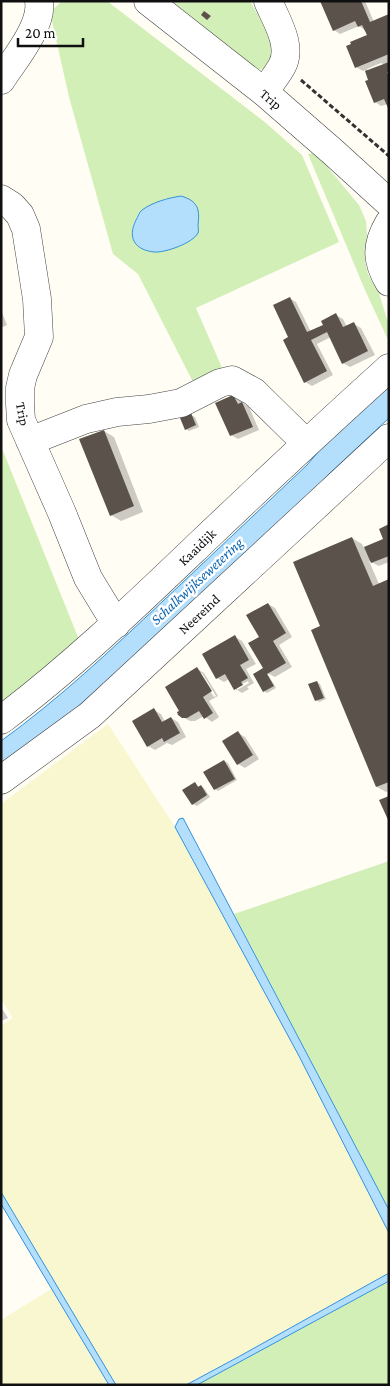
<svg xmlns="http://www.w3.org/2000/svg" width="390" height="1386" font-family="'Crimson Pro',serif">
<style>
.farmland{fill:#f9f7d0}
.green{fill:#d3efb8;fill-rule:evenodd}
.water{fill:#b3defc;stroke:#3292db}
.shadow{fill:#0003;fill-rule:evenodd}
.building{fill:#5b524b}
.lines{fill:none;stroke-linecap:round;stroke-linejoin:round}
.minor-casing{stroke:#434343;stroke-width:29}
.path{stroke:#323232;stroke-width:3;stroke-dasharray:5 2.5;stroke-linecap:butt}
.minor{stroke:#fff;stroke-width:28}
.labels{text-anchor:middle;stroke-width:5;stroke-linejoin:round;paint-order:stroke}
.street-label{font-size:14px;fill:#101010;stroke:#fff}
.water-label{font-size:15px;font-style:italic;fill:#0a63b1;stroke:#fff}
</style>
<rect width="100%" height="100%" fill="#fffdf4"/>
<path class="farmland" d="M108,724L175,827L299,1056L389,1233V1273L240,1356L186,1385H116L1,1192V1026L13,1018L1,999V804Z
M51,1289L109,1385H1V1320Z"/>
<path class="green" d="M62,1H107L266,123L302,155L339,242L196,308L223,370L193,382L138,274L113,254L69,97L50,12ZM181,196L135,244L132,234L134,223L140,211L164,199Z
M163,1H250L273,41L278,53L269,69L251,70Z
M315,153L320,158L359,205L366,221L367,235L365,249V262L368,274L374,285L379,293L389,326V342L365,290L308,154Z
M1,446L80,642L1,708Z
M389,861V1210L234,914Z
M389,1281V1385H197Z"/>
<path class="water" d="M181,196C198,201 200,209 198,225C198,227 199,230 198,233C193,243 165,253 154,252C135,250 127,238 136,220C138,217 139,212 142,210C153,202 168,198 181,196Z
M389,386V418L329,474L281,523L62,721L1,766V741C59,699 111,650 163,601C211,556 259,510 307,465L325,444Z
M183,818L389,1210V1233L299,1056L175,827L179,819Z
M1,1192L116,1385H109L1,1204Z
M389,1273V1281L197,1385H186L240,1356Z"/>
<path class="shadow" d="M321,1H365L374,22L389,16V107L388,104L381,106L375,102L370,81L365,70L363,71L356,67L368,36L366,31L359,26L340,34L334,30ZM381,63L384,65L368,71L367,69Z
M289,298L296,302L311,332L324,325L336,315L343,319L347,327L354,324L361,328L375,355L350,367L343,363L331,337L317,344L333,375L312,386L305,382L290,337Z
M1,310L7,325L1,328Z
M233,396L249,407L259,430L238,439L231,435Z
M191,415L195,417L199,427L189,431L186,429Z
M104,431L114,437L143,512L121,521L111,515Z
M389,526V562L379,566L369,561L379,584L389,580V791L386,792L377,787L322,627L352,538L362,544L364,548L385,539Z
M268,604L275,608L292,637L279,645L292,667L275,677L267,673L276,688L267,693L264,691L266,671L261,638Z
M235,637L242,641L256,664L246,669L254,683L247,687L249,689L242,693L235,689L229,679L224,682L217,678ZM248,681L249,683L237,690V687Z
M197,669L204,673L218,696L209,701L219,717L212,722L204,716L195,721H190L179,715ZM199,673H202L216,696L214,697Z
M317,682L320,684L326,699L319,702L316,700Z
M154,710L161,714L165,722L171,718L178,722L186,737L172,745L167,743L155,750L148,746Z
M238,733L245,737L259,759L245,768L238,764Z
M224,761L228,763L237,780L218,791L215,789Z
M195,783L199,787L201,786L204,788L210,797L197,806L193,804L184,790Z
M1,1007L8,1018L1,1021Z"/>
<path class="building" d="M320,1H361L370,22L389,14V54L355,68L346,46L351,44L350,42L367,35L362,25L358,27L355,21L333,31Z
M204,11L211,16L207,20L201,15Z
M389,62V71L387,72L389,76V110L384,99L374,103L365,81L368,80L365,71Z
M290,297L307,332L323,325L321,321L336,313L343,327L354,322L368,351L342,364L327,332L311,340L327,371L304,383L283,340L288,337L273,305Z
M233,395L238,404L242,402L253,427L230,436L215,403Z
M191,413L196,425L185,430L180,418Z
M104,430L134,506L110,516L79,439Z
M389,524V556L371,563L364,547L383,539L379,529Z
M352,537L373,586L389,579V782L376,787L311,630L320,626L293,562Z
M268,603L286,633L273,641L286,663L267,674L274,686L263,692L253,674L263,668L248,643L259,637L246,615Z
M235,635L249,660L240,665L248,678L241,682L243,685L234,690L225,674L216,679L202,654Z
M197,667L212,691L203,697L213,713L204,719L199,711L187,718H182L178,715L177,712L179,711L165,687Z
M317,681L324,698L315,701L308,684Z
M154,708L162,722L171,717L180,733L164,742L162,738L147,747L132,721Z
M238,731L253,755L237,765L222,741Z
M224,760L235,779L214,790L203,772Z
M195,782L198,787L201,785L207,795L192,805L182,790Z
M389,796V822L379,800Z"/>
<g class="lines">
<g class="minor-casing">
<path id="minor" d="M148,1L264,92L333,152L389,203
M1,80C14,60 43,26 39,1
M264,92C270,84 277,75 282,66C293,46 276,20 268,1
M1,199L12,206L20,215L26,229L37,299L39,337L23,375L20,388V404L21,420L62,513L88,578L116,624
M389,223C376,245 376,260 389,282
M30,441L86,419L117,412L149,409L181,403L220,383L232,380L254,392L306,443
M1,720C74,665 140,601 205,539C266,481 327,424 389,368
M1,780L90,715L389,438"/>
</g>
<path class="path" d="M301,80L389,156"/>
<use href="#minor" class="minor"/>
</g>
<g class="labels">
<g class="street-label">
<text transform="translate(271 99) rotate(40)" y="5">Trip</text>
<text transform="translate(23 414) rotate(79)" y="5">Trip</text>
<text transform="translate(197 547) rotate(-44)" y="5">Kaaidijk</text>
<text transform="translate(199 614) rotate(-43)" y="5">Neereind</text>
</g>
<g class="water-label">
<text transform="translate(197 581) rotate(-43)" y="5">Schalkwijksewetering</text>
</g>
</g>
<rect width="390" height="1386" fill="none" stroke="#101010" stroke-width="5"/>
<path d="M18 38v8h65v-8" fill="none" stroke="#101010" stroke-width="2.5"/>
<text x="25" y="38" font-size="15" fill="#101010" stroke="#ffffff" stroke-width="4" paint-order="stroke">20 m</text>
</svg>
